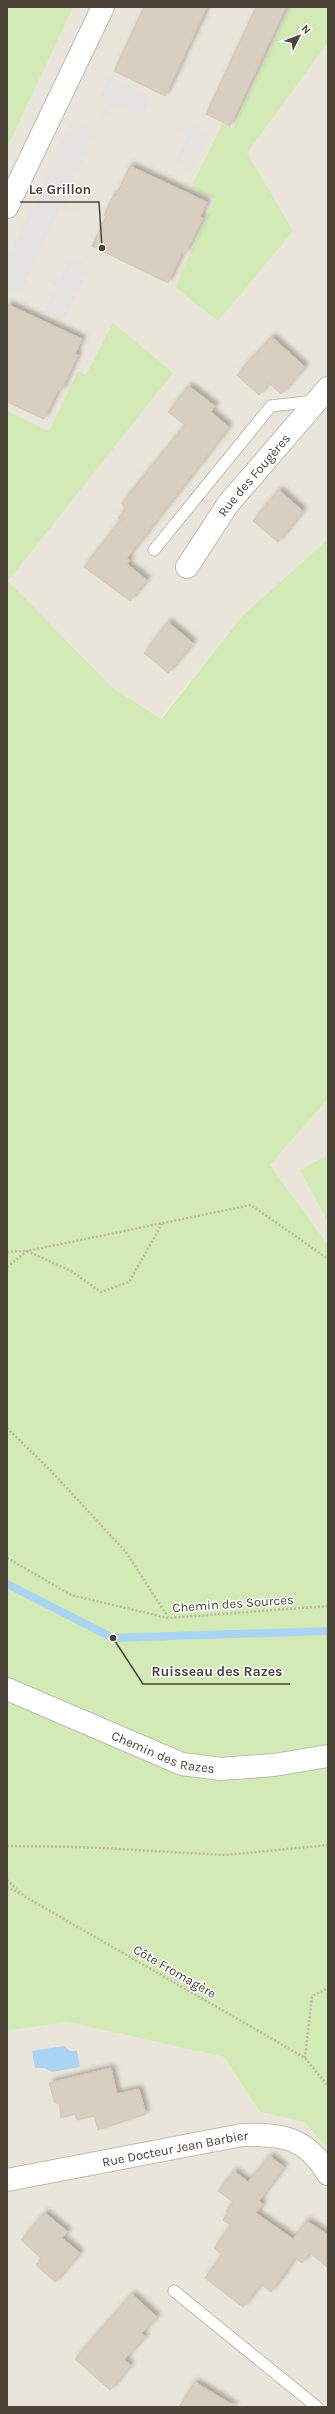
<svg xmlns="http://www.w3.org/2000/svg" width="335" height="2414" font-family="Karla,sans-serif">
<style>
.residential{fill:#eae5da}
.green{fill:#d2eab5}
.parking{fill:#e5e3e0}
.water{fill:#a9d4f2}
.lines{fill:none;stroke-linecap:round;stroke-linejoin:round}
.stream{stroke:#a9d4f2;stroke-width:8}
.building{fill:#d8cfc1;stroke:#d3c7b4;filter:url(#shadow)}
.service-casing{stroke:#c2bbae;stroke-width:13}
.minor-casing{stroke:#c2bbae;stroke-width:24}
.tertiary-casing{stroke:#c2bbae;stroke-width:24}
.path{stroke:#c4b79f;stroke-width:2.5;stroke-dasharray:2 2;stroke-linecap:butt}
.service{stroke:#fff;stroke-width:11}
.minor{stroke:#fff;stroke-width:22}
.tertiary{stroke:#fff;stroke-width:22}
.labels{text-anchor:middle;stroke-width:3;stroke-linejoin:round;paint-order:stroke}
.street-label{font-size:13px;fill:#4b4439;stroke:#fff}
.leader{fill:none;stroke:#4b4439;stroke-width:1.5}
.callout-dot{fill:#4b4439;stroke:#fff;stroke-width:1.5}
.callout-label{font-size:14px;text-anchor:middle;font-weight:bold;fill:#4b4439;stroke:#fff;stroke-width:3;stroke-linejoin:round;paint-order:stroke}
</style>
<defs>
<filter id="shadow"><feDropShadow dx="3.5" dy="-3.5" stdDeviation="2" flood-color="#0004"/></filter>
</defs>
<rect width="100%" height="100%" fill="#f6f3ec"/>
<path class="residential" d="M7,7H328V539L242,616L160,719L113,688L8,581Z
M328,1099V1245L270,1165Z
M67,2022L224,2057L260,2112L304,2122L328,2149V2407H7V2031Z"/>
<path class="green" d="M7,7H73L7,148Z
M290,7H328V42L247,153L293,231L218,321L175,287L215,199L191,188L223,122L233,129Z
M113,323L173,373L8,581L113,688L161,719L242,616L328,539V1099L270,1165L328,1245V2149L304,2122L260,2112L224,2057L67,2022L7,2031V411L49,431L78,371L86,375Z
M328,1155V1222L300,1170Z"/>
<path class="parking" d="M110,76L151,96L142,116L116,104L102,119L106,99L100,96Z
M73,120L96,131L64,199L76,212L59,210L20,293L7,287V261Z
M193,125L210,134L192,171L175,162L188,136L177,128L190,130Z
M71,257L90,266L63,321L45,311L56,287L45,278L60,279Z"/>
<path class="water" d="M64,2046L70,2051H77L80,2067L52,2072L45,2068H35L32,2051Z"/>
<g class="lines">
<path class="stream" d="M7,1584L113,1638L328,1631"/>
</g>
<path class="building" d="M144,7H207L165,96L114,71Z
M256,7H286L230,126L206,114Z
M130,166L207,202L200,217L203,218L185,254L182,252L168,283L92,246L106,216L104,215L114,194L116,196Z
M7,304L82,339L75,354L78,355L61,391L58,390L44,419L7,402Z
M272,337L305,367L281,394L269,383L259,395L237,375Z
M189,386L215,406L211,412L229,427L127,558L130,560L127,564L147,580L130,601L84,567L121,520L118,518L125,510L122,503L185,425L168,412Z
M279,490L303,511L278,542L253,521Z
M168,622L193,643L168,673L144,653Z
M111,2068L117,2094L139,2089L146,2114L98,2130L94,2116L77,2120L75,2114L61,2118L59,2103H55L49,2083Z
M270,2156L284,2167L259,2201L263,2204L256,2213L293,2239L307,2221L328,2235V2268L310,2253L302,2263L295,2258L271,2292L261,2284L243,2307L205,2278L222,2255L214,2248L231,2225L223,2220L228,2212L226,2211L233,2202L218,2191L234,2171L248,2182Z
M45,2213L68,2232L62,2238L80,2253L55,2282L36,2265L41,2258L21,2240Z
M132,2294L157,2317L142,2333L145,2337L124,2360L131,2365L110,2390L75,2359Z
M195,2382L236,2407H179Z"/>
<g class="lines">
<g class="service-casing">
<path id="service" d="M154,550L271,406L315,401
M174,2291L317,2407"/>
</g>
<g class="minor-casing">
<g id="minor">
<path d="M7,207L103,7"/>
<path id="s1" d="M187,567L228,504L328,388"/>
<path id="s2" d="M7,2180L242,2135C282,2134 306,2137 328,2174"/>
</g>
</g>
<g class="tertiary-casing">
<g id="tertiary">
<path id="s3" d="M7,1689L182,1764L221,1769L274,1765L328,1756"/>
</g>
</g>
<path class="path" d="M7,1252L27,1251L71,1271L101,1292L129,1282L162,1224
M7,1267L27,1251L251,1205L328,1259
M7,1428L50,1470L126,1552L168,1617
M7,1558L71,1595L168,1618L328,1606
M7,1846L82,1847L225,1855L328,1845
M7,1880L24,1896L305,2058L328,2086
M7,1887L21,1894
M305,2058L312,1996L328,1988"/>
<use href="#service" class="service"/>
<use href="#minor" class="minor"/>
<use href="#tertiary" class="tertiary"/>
</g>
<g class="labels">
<g class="street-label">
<text dy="5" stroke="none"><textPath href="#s1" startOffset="114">Rue des Fougères</textPath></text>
<text transform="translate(233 1603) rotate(-4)" y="5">Chemin des Sources</text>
<text dy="5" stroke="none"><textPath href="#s3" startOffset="169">Chemin des Razes</textPath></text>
<text transform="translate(175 1971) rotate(30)" y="5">Côte Fromagère</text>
<text dy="5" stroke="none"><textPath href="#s2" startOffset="171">Rue Docteur Jean Barbier</textPath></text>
</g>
</g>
<path class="leader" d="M102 248L99 202H20M113 1638L143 1684H290"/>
<g class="callout-dot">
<circle cx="102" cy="248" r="4"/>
<circle cx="113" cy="1638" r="4"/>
</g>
<g class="callout-label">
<text x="60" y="194">Le Grillon</text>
<text x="217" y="1676">Ruisseau des Razes</text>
</g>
<rect width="335" height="2414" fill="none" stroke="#4b4439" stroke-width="16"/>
<g transform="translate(299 36) rotate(47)" stroke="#ffffff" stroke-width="3" paint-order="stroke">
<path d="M0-3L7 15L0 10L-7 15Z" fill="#4b4439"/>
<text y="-6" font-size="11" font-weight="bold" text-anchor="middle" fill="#4b4439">N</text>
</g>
</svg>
